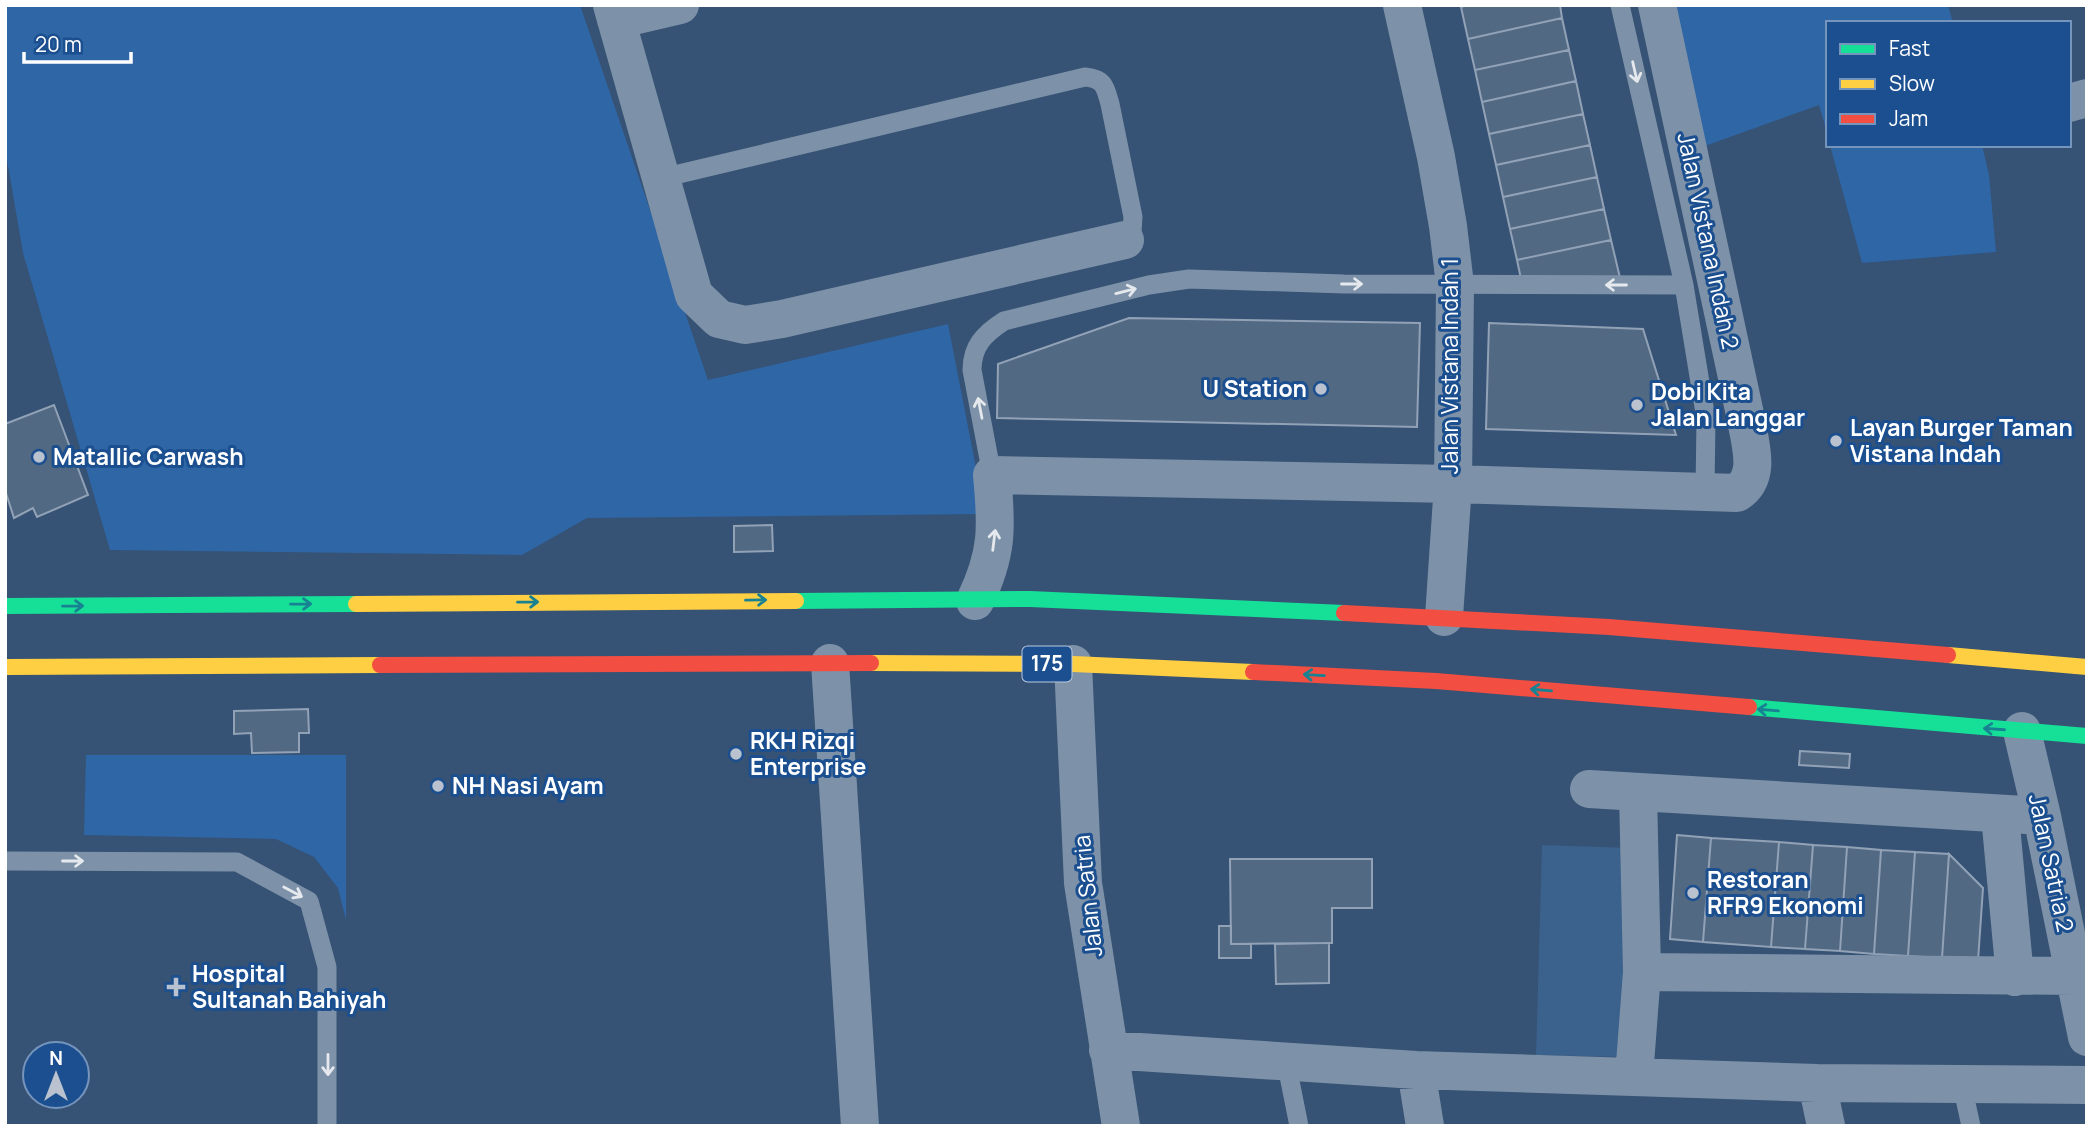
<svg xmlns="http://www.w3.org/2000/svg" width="2092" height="1131" font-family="Manrope,sans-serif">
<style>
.green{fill:#2f66a5}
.water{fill:#3b618d}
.building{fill:#526984;stroke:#92a2b6;stroke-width:2}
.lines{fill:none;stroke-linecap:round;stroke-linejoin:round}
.lane{stroke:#7d92a8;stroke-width:19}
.street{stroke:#7d92a8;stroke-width:38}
.fast{stroke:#16e098;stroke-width:16}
.slow{stroke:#ffcf43;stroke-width:16}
.jam{stroke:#f24e42;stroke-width:16}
.oneway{stroke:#e5e9ee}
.oneway2{stroke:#198292}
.poi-dot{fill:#b9c2ce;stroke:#1b4f8f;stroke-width:2.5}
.labels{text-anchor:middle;stroke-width:6;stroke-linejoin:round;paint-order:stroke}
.shield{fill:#1b4f8f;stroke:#bbcadd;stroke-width:2}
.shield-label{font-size:21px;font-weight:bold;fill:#fff}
.street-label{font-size:23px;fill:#fff;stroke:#1b4f8f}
.poi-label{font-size:23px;font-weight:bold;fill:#fff;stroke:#1b4f8f;text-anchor:start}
</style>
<rect width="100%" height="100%" fill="#365274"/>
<path class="green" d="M5,5H580L708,380L948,324L985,514L587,518L522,555L110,550L23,253L5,148Z
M1675,5H1948L1953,23H1828V136L1819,105L1705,146Z
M1830,145H1982L1989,175L1996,252L1862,263Z
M86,755H346V920L338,888L314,857L276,839L84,835Z"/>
<path class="water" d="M1542,845L1630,848L1624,1057L1536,1055Z"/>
<path class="building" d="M1467,5H1560L1562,18L1468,39L1461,7Z
M1562,18L1569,50L1475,70L1468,39Z
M1569,50L1576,81L1482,102L1475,70Z
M1576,81L1583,114L1489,134L1482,102Z
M1583,114L1590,145L1496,165L1489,134Z
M1590,145L1597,177L1503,197L1496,165Z
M1597,177L1604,209L1510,229L1503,197Z
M1604,209L1611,240L1517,260L1510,229Z
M1611,240L1621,282L1521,279L1517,260Z
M1129,318L1420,323L1417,427L997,418L998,364Z
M1489,323L1643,329L1676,435L1486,429Z
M54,405L88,495L37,517L33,508L14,518L5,490V424Z
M772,525L773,551L734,552V526Z
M308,709L309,733H299V752L252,753L251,733L234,734V711Z
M1800,751L1850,754L1849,768L1799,765Z
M1677,835L1711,838L1703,942L1670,939Z
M1711,838L1779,842L1771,947L1703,942Z
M1779,842L1813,845L1805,949L1771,947Z
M1813,845L1847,847L1840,951L1805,949Z
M1847,847L1881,850L1874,954L1840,951Z
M1881,850L1915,852L1908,956L1874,954Z
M1915,852L1949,854L1942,958L1908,956Z
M1949,854L1983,888L1978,961L1942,958Z
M1230,859H1372V908H1332V943L1231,944Z
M1219,926H1231V944H1251V958H1219Z
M1329,943V983L1276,984L1275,944Z"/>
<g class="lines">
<path class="lane" d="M1620,5L1684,285L1706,419L1705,491
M662,178L1085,77C1105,79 1105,87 1110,104L1133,217L1132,231L1125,240
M992,475L972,370C972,346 984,334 1004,321L1149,285L1189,279L1344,284L1684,285
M5,861L237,862L309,901L327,967V1126
M1286,1061L1299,1126
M1962,1085L1971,1126"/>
<path class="street" d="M612,5L694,295L719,319L745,325L782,319L1125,240
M1402,5L1436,157L1448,226L1455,285L1453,484L1444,617
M616,20L680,5
M2069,103L2087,98
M975,601C998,553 997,527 992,475L1453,484L1737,493C1762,477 1750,444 1746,419L1657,5
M830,663L860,1126
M1073,664L1083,883L1121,1126
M2022,731L2042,816L2087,1037
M1589,789L2042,816
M2000,815L2015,977
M1642,972L2074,976
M1108,1050L1416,1070L1817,1083L2087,1085
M1416,1070L1425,1126
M1634,1077L1642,972L1638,792
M1817,1083L1826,1126"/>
<path class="fast" d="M796,601L1030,599L1344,613
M5,606L356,604
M1749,707L2087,736"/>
<path class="slow" d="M356,604L796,601
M1948,655L2087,667
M871,663L1073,664L1253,672
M5,667L380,665"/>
<path class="jam" d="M1344,613L1609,627L1948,655
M380,665L871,663
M1253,672L1436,681L1749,707"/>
</g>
<defs><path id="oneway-shaft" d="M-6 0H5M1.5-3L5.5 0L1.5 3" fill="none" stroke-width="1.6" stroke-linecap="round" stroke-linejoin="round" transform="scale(1.75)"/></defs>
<g class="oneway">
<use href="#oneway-shaft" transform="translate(1635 72) rotate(77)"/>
<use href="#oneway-shaft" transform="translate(1352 284)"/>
<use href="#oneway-shaft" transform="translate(1616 285) rotate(-180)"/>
<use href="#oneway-shaft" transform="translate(1126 291) rotate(-14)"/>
<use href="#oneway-shaft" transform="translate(980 408) rotate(-101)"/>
<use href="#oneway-shaft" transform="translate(994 540) rotate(-83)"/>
<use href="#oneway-shaft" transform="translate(73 861)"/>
<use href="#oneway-shaft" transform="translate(293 892) rotate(28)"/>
<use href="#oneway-shaft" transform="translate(328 1065) rotate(90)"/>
</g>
<g class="oneway2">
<use href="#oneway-shaft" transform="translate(756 600) rotate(-1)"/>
<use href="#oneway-shaft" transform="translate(528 602) rotate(-1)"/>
<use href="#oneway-shaft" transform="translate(301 604) rotate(-1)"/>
<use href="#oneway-shaft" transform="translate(73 606) rotate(-1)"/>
<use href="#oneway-shaft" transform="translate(1314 675) rotate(-177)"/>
<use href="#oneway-shaft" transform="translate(1541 690) rotate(-175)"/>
<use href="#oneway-shaft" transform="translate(1768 710) rotate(-175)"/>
<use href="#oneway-shaft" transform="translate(1994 729) rotate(-176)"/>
</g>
<g class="poi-dot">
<circle cx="1321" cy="389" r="7"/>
<circle cx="1637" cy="405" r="7"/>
<circle cx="1836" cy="441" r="7"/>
<circle cx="39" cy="457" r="7"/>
<circle cx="736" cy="754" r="7"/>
<circle cx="438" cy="786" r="7"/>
<circle cx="1693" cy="893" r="7"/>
<path d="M172.5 976.5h7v7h7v7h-7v7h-7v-7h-7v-7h7z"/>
</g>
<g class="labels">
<rect class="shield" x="1022.5" y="646.5" width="49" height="35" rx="5"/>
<g class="shield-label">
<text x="1047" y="671">175</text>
</g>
<g class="street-label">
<text transform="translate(1708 241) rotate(78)" y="8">Jalan Vistana Indah 2</text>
<text transform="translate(1450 366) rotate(-90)" y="8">Jalan Vistana Indah 1</text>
<text transform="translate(2051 863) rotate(78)" y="8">Jalan Satria 2</text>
<text transform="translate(1088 896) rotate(-96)" y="8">Jalan Satria</text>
</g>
<g class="poi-label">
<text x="1307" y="397" text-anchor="end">U Station</text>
<text x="1651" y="400">Dobi Kita<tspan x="1651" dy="26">Jalan Langgar</tspan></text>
<text x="1850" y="436">Layan Burger Taman<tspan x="1850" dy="26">Vistana Indah</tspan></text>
<text x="53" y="465">Matallic Carwash</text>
<text x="750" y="749">RKH Rizqi<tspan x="750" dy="26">Enterprise</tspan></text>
<text x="452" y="794">NH Nasi Ayam</text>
<text x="1707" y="888">Restoran<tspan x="1707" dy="26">RFR9 Ekonomi</tspan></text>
<text x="192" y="982">Hospital<tspan x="192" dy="26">Sultanah Bahiyah</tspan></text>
</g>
</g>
<rect width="2092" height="1131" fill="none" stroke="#ffffff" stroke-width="14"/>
<rect x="1826" y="21" width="245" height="126" fill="#1b4f8f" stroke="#7695bc" stroke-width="2"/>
<rect x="1840" y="44" width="35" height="10" fill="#16e098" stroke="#7695bc" stroke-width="2"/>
<text x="1889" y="56" font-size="21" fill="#ffffff">Fast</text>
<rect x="1840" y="79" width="35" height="10" fill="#ffcf43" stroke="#7695bc" stroke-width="2"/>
<text x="1889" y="91" font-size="21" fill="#ffffff">Slow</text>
<rect x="1840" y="114" width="35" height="10" fill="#f24e42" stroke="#7695bc" stroke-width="2"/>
<text x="1889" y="126" font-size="21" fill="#ffffff">Jam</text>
<g transform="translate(56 1075)"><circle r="33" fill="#1b4f8f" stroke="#7695bc" stroke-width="2"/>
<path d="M0-5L12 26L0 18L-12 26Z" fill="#b9c2ce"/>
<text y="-10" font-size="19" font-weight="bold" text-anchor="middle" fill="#ffffff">N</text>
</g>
<path d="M24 52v10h107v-10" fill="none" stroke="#ffffff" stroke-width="3.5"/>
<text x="35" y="52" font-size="21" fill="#ffffff" stroke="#1b4f8f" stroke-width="5" paint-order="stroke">20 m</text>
</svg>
